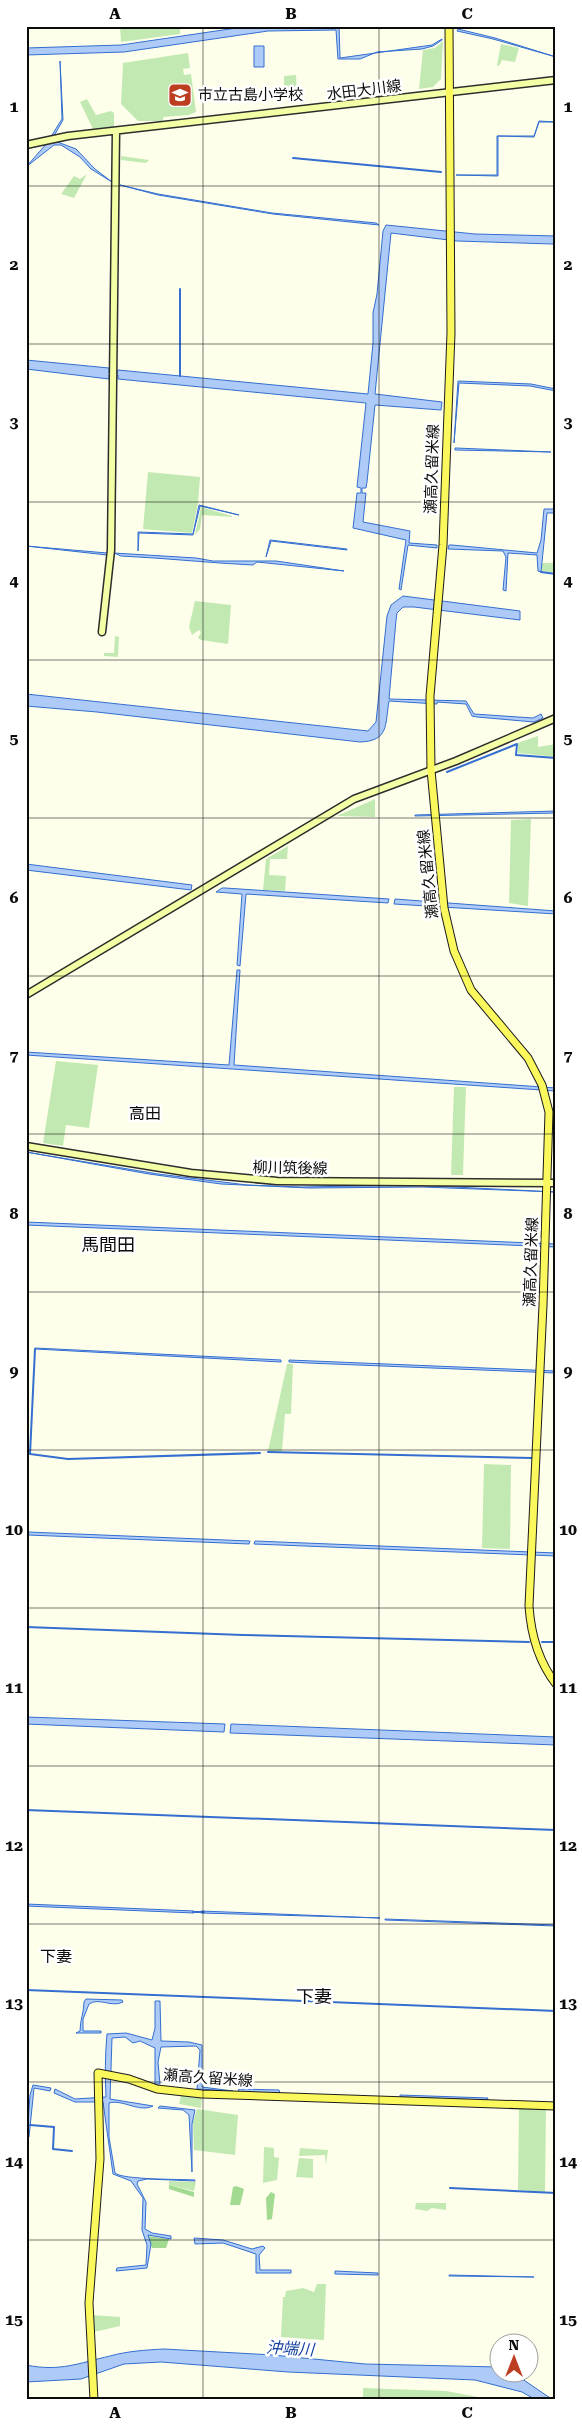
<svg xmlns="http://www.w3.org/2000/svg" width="582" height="2426" font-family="'Roboto Serif','Noto Sans JP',serif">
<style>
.green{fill:#c3e9b3}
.forest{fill:#a3da92}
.water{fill:#aecbf7;stroke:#336ed0}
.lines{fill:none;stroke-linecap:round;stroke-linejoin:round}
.stream{stroke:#336ed0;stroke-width:2}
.secondary-casing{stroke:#2d2d2d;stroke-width:9}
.primary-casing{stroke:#1c1c1c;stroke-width:9}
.secondary{stroke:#f5ffa5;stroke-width:6}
.primary{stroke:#fbf85d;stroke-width:7}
.grid{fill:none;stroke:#0b0b0b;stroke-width:1;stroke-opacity:0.55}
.labels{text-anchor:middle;stroke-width:5;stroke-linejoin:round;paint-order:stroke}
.street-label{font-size:15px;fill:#0b0b0b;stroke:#fff}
.poi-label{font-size:15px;fill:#0b0b0b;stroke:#fff;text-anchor:start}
.neighbourhood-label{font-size:16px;fill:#0b0b0b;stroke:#fff}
.water-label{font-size:16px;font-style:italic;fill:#13429f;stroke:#fff}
.quarter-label{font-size:18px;fill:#0b0b0b;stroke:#fff}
.neatline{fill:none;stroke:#0b0b0b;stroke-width:2}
.grid-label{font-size:16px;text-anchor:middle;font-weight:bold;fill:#0b0b0b}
</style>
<rect width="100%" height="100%" fill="#feffea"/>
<path class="green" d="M120,26H180V34L121,42Z
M443,41L441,79L433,87L419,89L423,50L435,48Z
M501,44L519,48L515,62L502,60L499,66L497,65Z
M188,53L190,68L183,69L184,75L191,74L196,112L189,115L164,117L162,121H138L121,104L123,63Z
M296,75L297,91L284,92V76Z
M87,99L96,115L111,111L114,113V127L93,129L80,102Z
M121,156L149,160L146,163L121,160Z
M87,174L74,198L61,194L74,176L80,179Z
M148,472L200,477L198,503L192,533L143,529Z
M201,507L232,516V517L202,515L200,529L195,535Z
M542,563H556V573L542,571Z
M195,601L231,605L228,644L201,640L198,638L201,632L199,630L192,635L189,627Z
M115,636L119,637L118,657L104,656V653H114Z
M538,736V747L556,744V757L518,753V743Z
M375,799V817L337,816Z
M531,819L528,906L509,903L511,820Z
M288,846L287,859H270L269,875L286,876L285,891L263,890L266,859Z
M56,1061L98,1065L89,1128L66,1125L63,1146L43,1143Z
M454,1087H466L463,1175H451Z
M287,1364H293L291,1414H285L282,1451H268Z
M484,1464L511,1465L510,1549L482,1548Z
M181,2095L202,2097L201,2108L179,2104Z
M519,2106L546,2108L545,2192L518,2190Z
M197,2109L238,2115L235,2155L194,2150L193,2122Z
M264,2147L274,2148V2157L279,2158L277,2180L263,2183Z
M300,2148L328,2150L326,2165L325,2155L299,2156Z
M299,2158L313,2159V2178L296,2177Z
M169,2181L196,2182L194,2191L169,2185Z
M416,2203H446V2210L432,2208L427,2211L415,2209Z
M317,2284H326L324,2340L281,2337L283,2297H285L286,2291L303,2288L314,2292Z
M92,2315L120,2317V2326L94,2332Z
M363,2388L446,2391L494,2400H363Z"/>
<path class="forest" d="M169,2185L194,2192V2197L169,2189Z
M236,2186L244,2189L240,2205H230L233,2187Z
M271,2192L275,2194L272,2219L267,2220L266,2198Z
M148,2236L169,2239L166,2248H152Z"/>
<path class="water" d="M250,26H339L340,58L432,45L442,39V40L433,46L422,49L377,52L360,59H338L336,30L268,31L124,52L26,55V48L121,45Z
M458,29L495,38L556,57L493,39L457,31Z
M254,46H264V67H254Z
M60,61L63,120L55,134V141L76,149L95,169L112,182L91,169L80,157L61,145H54L26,167L48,142L52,141V135L62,119Z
M539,121L556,122H539L534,137L498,136V176L456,175H497V136H534Z
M120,185L158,194L272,213L376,223L379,225L273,214L158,195Z
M386,225L475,234L556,236V244H552L457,241L391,233L375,394L442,402L441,410L375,405L367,482L366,488H362V493H366L363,522L410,531L409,543L437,545V548L408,545L401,590L399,589L406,540L353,528L357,493H361V488L357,487L366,403L118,379V375H109V379L26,369V360L109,368V373L117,374L118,370L368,394L373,343V313L377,294L383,231Z
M458,381L531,384L556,389V391L530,386L459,383L454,443Z
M455,448H456L551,452L455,450Z
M199,505L239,515L200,506L193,535L139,533L138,551V532L193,534Z
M544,509H556V513H547L541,572L538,571L537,555L508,553L506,591L503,590L506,557L503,551L448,549L449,545H452L537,553L541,540Z
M270,540L347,549V550L271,541L266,557Z
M26,546L107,553V555Z
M114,553L196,558L213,561H276L344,571L257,562L253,565C209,563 165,558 121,556Z
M403,596L520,611V620L414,607H403L397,613L396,620L389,699L466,701L474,714L533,718L541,714L543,718L534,722L477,717L472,716L466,704L437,702V704L389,701C385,725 389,741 360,742L97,712L26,706V694L368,731L376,722L387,616L391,605Z
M556,811V813L415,816V815Z
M26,864L192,885L191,890L26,870Z
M222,888H225L389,899L388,903L246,894L240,966L237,965L242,894L216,892Z
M395,899L556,911V914L394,904Z
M237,970H240L234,1065L556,1088V1091L26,1055V1052L229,1065Z
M26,1152L158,1174L247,1185L301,1187L413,1185L556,1192L422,1187L309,1188L221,1184L149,1174Z
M26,1222L556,1244V1247L26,1225Z
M35,1348L281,1360V1362L35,1349Z
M289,1360L556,1371V1373L308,1363L289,1362Z
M28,1532L250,1541L249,1544L28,1535Z
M255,1541L556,1553V1556L254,1544Z
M26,1717L225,1724L224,1732L26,1724Z
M231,1724L556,1737V1745L230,1733Z
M26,1904L194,1911V1913L26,1906Z
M201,1911L380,1918L201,1913Z
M385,1919L556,1925V1926L385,1920Z
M86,1999L122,2000L123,2002C112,2008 99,1997 89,2004L83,2019V2031H101V2033H76L80,2031C80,2020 84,2012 84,2002Z
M155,2001H160L161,2041L189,2042L202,2045V2087L233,2091L197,2089L200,2050L196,2046L161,2047L158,2062L160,2084H155V2048L140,2041L133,2043L125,2037L112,2038L110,2099L153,2106C139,2113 123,2099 109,2103V2137L115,2173C123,2180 180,2179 195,2180V2181L147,2179L138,2181L137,2184L146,2202L145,2229L152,2233L171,2236V2239L148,2235L151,2244L147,2268L116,2271L117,2268L146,2265L147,2245L142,2230L143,2198L131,2181L113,2174L103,2102H75L54,2093L55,2089L75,2099L106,2097C105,2076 105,2055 107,2034L126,2033L152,2040L155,2028Z
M33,2085L51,2088L50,2091L34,2088L29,2137H27L30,2095Z
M239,2089L279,2090L280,2093L238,2092Z
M400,2095L488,2098L487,2100L400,2097Z
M160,2106L195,2110L192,2124V2172L189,2115L183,2110L158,2108Z
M194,2238L223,2240L252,2249L263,2246L265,2248L259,2255L260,2270H291V2273H256V2254L223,2243L195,2244Z
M335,2271L378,2273V2275L335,2274Z
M449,2275L534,2277L449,2276Z
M164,2349L273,2355L365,2364L499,2367L500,2374H515L553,2400H536L522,2392L475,2380L288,2372L161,2362L124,2364L81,2379L26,2382V2365C60,2372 79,2363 110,2356C128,2351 146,2350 164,2349Z"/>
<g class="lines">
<path class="stream" d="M293,158L441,172
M180,376V289
M541,572L556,574
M447,772L517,744L516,755L556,758
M309,1175H325
M35,1349L30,1454L68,1459L260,1453
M268,1452L532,1458
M26,1627L243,1635L529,1642
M542,1642H556
M26,1810L556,1830
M193,1912H204
M26,1990L556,2011
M30,2125L54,2127L53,2149L72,2151
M450,2188L556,2193"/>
<g class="secondary-casing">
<path id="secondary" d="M26,145L68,136L556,80
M102,632L111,550L116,131
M26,995L354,799L456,761L556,718
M26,1146L191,1173L277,1181L556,1183"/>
</g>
<g class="primary-casing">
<path id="primary" d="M449,26L451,333L443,545L430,696L431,770L444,908L454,951L471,990L528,1058L542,1085L549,1112L543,1305L529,1606C531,1635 538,1661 556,1684
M94,2400L89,2303L100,2159L98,2073L129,2079L157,2089L202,2094L556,2106"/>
</g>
<use href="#secondary" class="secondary"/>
<use href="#primary" class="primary"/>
</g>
<path class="grid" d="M203,26V2400M379,26V2400M26,186H556M26,344H556M26,502H556M26,660H556M26,818H556M26,976H556M26,1134H556M26,1292H556M26,1450H556M26,1608H556M26,1766H556M26,1924H556M26,2082H556M26,2240H556"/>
<defs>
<g id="school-square" transform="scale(1.25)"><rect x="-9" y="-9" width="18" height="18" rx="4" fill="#bd3d21" stroke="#fff"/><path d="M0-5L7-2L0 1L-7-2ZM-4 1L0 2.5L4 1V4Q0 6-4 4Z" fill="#fff"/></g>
</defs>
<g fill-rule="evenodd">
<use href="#school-square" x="180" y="95"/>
</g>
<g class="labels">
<g class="street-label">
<text transform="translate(364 90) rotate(-7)" y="5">水田大川線</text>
<text transform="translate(432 469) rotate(-88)" y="5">瀬高久留米線</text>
<text transform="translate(428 874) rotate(-96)" y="5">瀬高久留米線</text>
<text transform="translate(290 1168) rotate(1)" y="5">柳川筑後線</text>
<text transform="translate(531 1262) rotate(-88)" y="5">瀬高久留米線</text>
<text transform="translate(208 2078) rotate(4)" y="5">瀬高久留米線</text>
</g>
<g class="poi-label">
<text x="198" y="100">市立古島小学校</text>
</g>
<g class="neighbourhood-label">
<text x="145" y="1119">高田</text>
<text x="56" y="1962">下妻</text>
</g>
<g class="water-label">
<text transform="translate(290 2348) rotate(3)" y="6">沖端川</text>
</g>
<g class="quarter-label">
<text x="108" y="1251">馬間田</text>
<text x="314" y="2003">下妻</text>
</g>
</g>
<rect width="582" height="2426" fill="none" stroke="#ffffff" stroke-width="55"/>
<g transform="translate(514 2358)"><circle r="24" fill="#ffffff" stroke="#9d9d9d"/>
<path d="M0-4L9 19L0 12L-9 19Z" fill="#bd3d21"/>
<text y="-8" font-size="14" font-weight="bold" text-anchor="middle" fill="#0b0b0b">N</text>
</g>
<rect x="28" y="28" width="526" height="2370" class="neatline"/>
<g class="grid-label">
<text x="115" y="19">A</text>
<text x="291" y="19">B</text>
<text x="467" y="19">C</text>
<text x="14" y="112">1</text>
<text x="568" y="112">1</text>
<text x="14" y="270">2</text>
<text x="568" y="270">2</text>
<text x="14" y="428">3</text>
<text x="568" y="428">3</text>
<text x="14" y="586">4</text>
<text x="568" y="586">4</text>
<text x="14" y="744">5</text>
<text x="568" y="744">5</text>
<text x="14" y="903">6</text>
<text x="568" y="903">6</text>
<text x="14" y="1061">7</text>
<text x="568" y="1061">7</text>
<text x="14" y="1219">8</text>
<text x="568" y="1219">8</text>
<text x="14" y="1377">9</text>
<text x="568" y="1377">9</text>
<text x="14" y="1535">10</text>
<text x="568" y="1535">10</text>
<text x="14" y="1693">11</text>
<text x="568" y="1693">11</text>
<text x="14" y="1851">12</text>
<text x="568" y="1851">12</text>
<text x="14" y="2009">13</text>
<text x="568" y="2009">13</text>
<text x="14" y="2167">14</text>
<text x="568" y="2167">14</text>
<text x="14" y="2325">15</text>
<text x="568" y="2325">15</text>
<text x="115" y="2418">A</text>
<text x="291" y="2418">B</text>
<text x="467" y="2418">C</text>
</g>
</svg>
